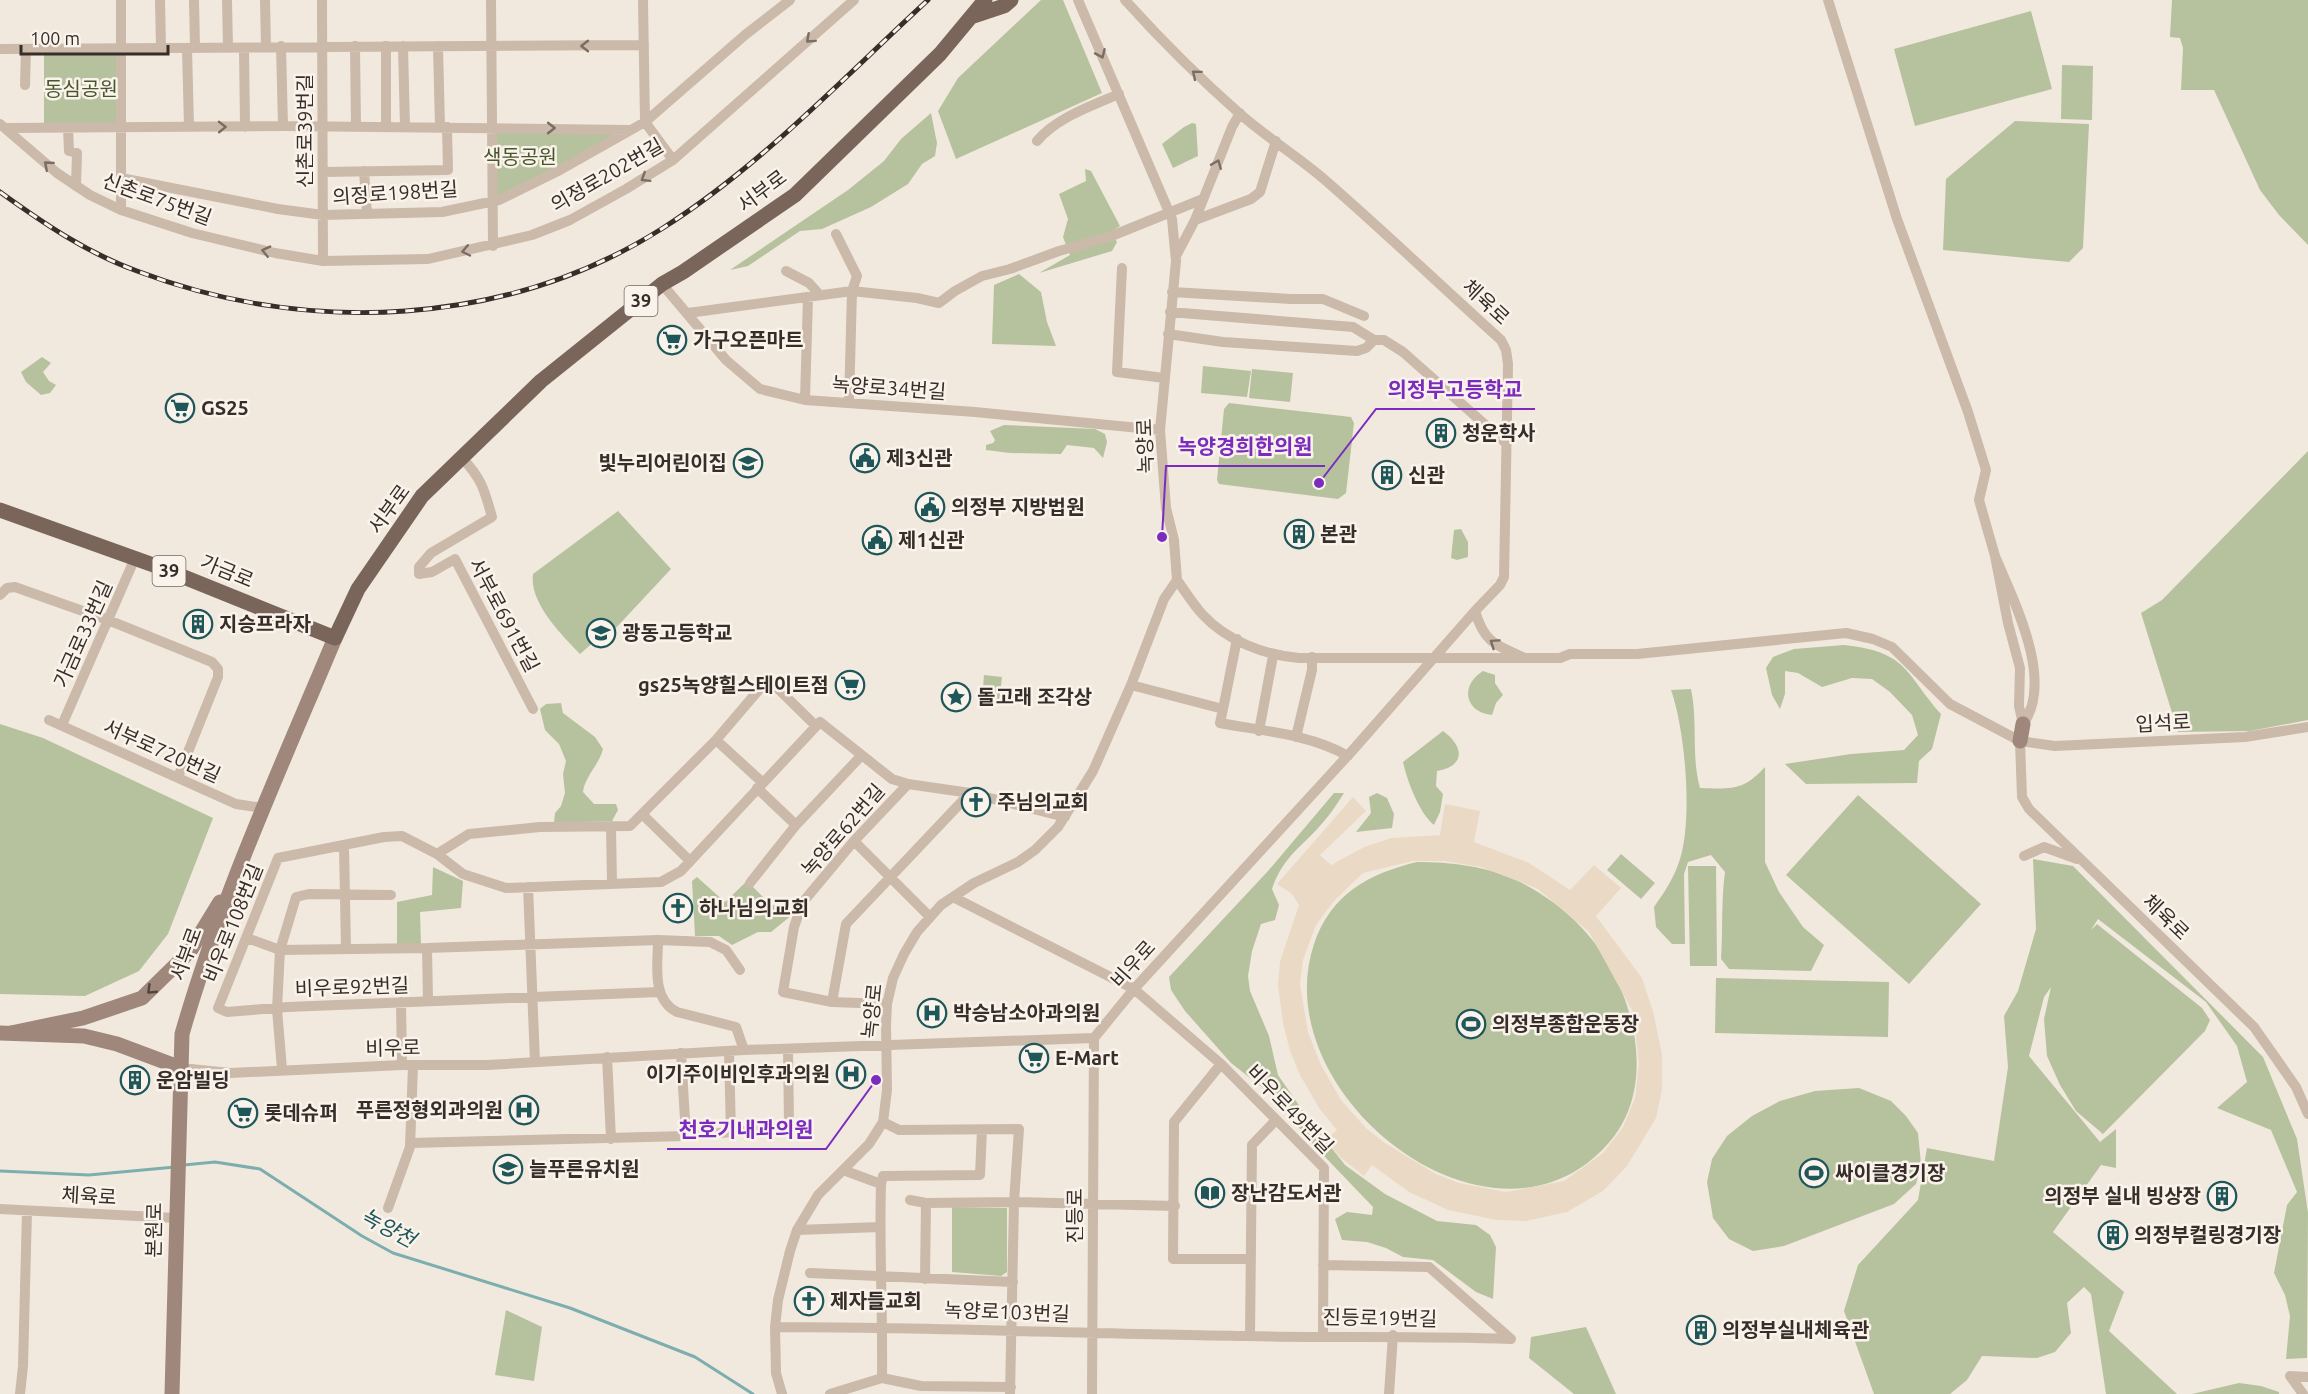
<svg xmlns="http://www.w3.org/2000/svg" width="2308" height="1394" font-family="Ubuntu,'Noto Sans KR',sans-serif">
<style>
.green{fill:#b6c29e}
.plaza{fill:#eadac5;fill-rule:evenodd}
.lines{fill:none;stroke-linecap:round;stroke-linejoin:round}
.stream{stroke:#7daeaf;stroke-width:3}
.street{stroke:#cbb9aa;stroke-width:10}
.secondary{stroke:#9f887b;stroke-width:15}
.primary{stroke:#7a655b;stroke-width:15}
.rail-casing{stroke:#382e29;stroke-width:5}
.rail{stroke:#faf3eb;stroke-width:3;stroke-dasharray:9;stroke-linecap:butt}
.oneway{stroke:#7a6d63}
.oneway2{stroke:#52443e}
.labels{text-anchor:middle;stroke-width:5;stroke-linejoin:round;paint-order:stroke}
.shield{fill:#faf3eb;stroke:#726963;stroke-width:1.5}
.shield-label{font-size:18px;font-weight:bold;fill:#382e29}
.park-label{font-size:20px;fill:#48562d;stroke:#faf3eb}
.street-label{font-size:20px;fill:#382e29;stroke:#faf3eb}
.poi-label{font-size:20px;font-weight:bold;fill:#382e29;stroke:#faf3eb;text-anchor:start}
.water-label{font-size:21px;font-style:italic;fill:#1f565a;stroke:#faf3eb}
.leader{fill:none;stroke:#7b2cbf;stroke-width:2}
.callout-dot{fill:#7b2cbf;stroke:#faf3eb;stroke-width:2}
.callout-label{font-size:21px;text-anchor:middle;font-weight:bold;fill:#7b2cbf;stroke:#faf3eb;stroke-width:5;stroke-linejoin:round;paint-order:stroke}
</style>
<rect width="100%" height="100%" fill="#f2e9de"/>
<path class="green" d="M1041,0H1063L1102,93L956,159L938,111L958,78Z
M2172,0H2308V245L2279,215L2260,190L2214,90H2181L2183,48L2180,38L2170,37Z
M2031,11L2052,89L1915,126L1894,49Z
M117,53L118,124H44V54Z
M2062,65L2093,66L2092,120L2061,119Z
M931,113L937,143L935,156L922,164L908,184L871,207L822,229L800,231L748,266L730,270L848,190L884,161L901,139Z
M2015,121L2089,124L2083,248L2069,262L1943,250L1946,179Z
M1192,123L1196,124L1198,156L1173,168L1162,144L1184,127Z
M495,131L619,132L577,157L499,195L494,196Z
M1085,169L1091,171L1120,226L1111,232L1117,242L1112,251L1039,273L1070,255L1063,237L1068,219L1059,194L1086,181Z
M1019,274L1041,292L1047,322L1056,346L992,344L994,285Z
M42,357L51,363L43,372L49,381L56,385L50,393L41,395L26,382L21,372Z
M1203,366L1251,371L1247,397L1201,393Z
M1252,369L1293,373L1290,402L1249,398Z
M1229,403L1351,417L1354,423L1346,493L1338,499L1219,484L1217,480L1224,409Z
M1004,425L1095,429L1105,434L1107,442L1103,458L1094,448L1067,445L1061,454L1010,453L986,450V445L993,443L995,440L990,431Z
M2308,451V720L2250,731L2178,732L2141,613L2162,600Z
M618,511L671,569L614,630L611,627L580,654C562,635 529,603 533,574Z
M1461,529L1468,542V557L1457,560L1451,558L1454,530Z
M1844,645C1908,652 1904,672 1941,714L1932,749L1919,761L1917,783L1806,784L1785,764L1851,754L1904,750L1918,735L1912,715L1890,692L1872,679L1852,678L1822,687L1798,673L1785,671V694L1780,709L1772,695L1766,668L1773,657L1794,649Z
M1483,671L1495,675V683L1503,695L1496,703L1492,715C1464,712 1460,685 1483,671Z
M984,675L1002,677L999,702L982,701Z
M1691,689C1698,722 1691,756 1700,788C1731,789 1743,791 1765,767V862L1779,892L1803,927L1824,945L1811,971L1729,969L1721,959C1723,930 1721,901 1725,872L1711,855L1688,862L1684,874L1685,944H1672L1656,927L1654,907C1664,893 1675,876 1680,859C1693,818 1685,729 1671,690Z
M561,703L563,713L595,737L603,749C599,765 585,776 583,792L594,804H616L618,810L612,821L554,823L555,813L561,806L565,793L563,774L566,761L559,744L545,730L540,709L546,704Z
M0,724L43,738L213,818L168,934L139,971L85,996L0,994Z
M1443,731C1464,746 1466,766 1437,771L1436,786L1443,794L1440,812L1434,825C1419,813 1407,780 1403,762Z
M1334,793H1344C1338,802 1332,812 1325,820C1303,847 1284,854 1272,889L1279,905L1275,920L1261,924L1252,951L1248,976L1250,991L1269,1036L1278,1075L1305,1114L1345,1165L1385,1194L1437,1221L1476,1225L1490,1235L1496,1247L1493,1299L1476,1292L1433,1260L1403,1257L1386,1248L1367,1242L1342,1240L1335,1219L1347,1212L1372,1215L1373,1207L1304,1135L1289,1113L1263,1088L1231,1063L1185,1011L1171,990L1169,977L1268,871Z
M1377,793L1387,798L1394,814L1392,828L1356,832L1371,813L1369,797Z
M1858,795L1981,904L1909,984L1786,875Z
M1621,854L1655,883L1641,899L1607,870Z
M2033,859L2073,866L2263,1057L2297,1139L2308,1213L2307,1358L2286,1359L2290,1316L2285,1295L2274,1273L2287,1205L2297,1192L2271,1130L2217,1108L2247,1082L2237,1046L2206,1002L2098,919L2091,930L2097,924L2202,1008L2210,1020L2205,1031L2103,1134L2076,1111L2060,1085L2047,1056L2044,1019L2051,987L2044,997L2029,1056L2100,1142L2116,1129V1168L2101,1165L2053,1232L2124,1292L2109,1331L2177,1394H2106L2091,1294L2084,1287L2067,1303L2071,1333L2055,1352L2037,1358L1982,1356L1967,1380L1950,1394H1874L1844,1311L1858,1265L1918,1200L1927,1148L1994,1161L2008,1067L2004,1016L2018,991L2036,929Z
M1417,862C1451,862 1487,866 1518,881C1540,892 1563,908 1580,926C1630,977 1661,1078 1612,1139C1499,1278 1263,1097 1314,944C1331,894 1368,874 1417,862Z
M1688,866H1716L1717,966H1690Z
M433,867L463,881L461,908L420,912L421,945L397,946V902L432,895Z
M697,877L725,902L747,881L768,902L792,915L771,932H758L732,945L719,936H695L692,881Z
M1716,978L1889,982L1888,1037L1715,1033Z
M1859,1088L1891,1101L1906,1116L1918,1133L1921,1164L1916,1184L1894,1204L1784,1246L1753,1251L1729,1239L1713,1218L1707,1182L1712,1159L1727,1136L1752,1116L1780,1101L1815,1091Z
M952,1207L1007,1208V1272L1001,1276L952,1272Z
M506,1310L542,1327L534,1381L495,1375Z
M1586,1327L1616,1394H1574L1529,1358L1531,1337Z
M2239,1383L2261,1386L2279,1392V1394H2192Z"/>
<path class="plaza" d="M1353,797L1366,811L1320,855L1331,865L1364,847L1391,838L1440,835L1445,804L1480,811L1474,842L1529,863L1570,890L1594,865L1621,888L1596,916L1642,978L1653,1011L1662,1054V1090L1656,1118L1627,1166L1603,1191L1567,1212L1526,1221L1496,1220L1448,1210L1409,1192L1372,1165L1364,1176L1340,1157L1326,1140L1337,1130L1319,1108L1300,1075L1290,1051L1283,1023L1278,986L1280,961L1299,905L1292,894L1277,884ZM1413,861H1444L1481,867L1538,889L1589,932L1633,1012L1639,1063L1635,1098L1623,1127L1603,1153L1564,1181L1506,1192L1459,1183L1434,1173L1385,1143L1366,1128L1341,1100L1321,1065L1308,1032L1300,984L1303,960L1316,925L1334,901L1363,873Z"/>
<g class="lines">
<path class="stream" d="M184,1165L215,1162L260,1169L362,1236L393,1253L570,1308L695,1357L753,1394
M0,1171L89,1175L175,1167"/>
<path class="street" d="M121,0V210
M160,0L161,48
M194,0L195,48
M227,0L228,47
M265,0L266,47
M322,0L323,261
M491,0L493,246
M643,0L645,122L673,160
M1828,0L1897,219L1968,412L1986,470L1979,500L1995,556
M281,46L283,126
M355,46L356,127
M386,46V127
M403,46L405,127
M438,46L440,127
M187,48L189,127
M244,48L245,127
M0,49L644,45
M25,85L26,49
M0,124L57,173L90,195L121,210L192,233L275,253L323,261L428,259L532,235L570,220L626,189L673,160L854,0
M6,128L283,126L630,130
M68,128L69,151L77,153L76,186
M1037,141C1056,118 1091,106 1119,94
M364,171L367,214
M323,172L448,170L447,127
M121,178L278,209L323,215L442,212L499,200L560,170L645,122L745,35L790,0
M1195,220L1251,199L1260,192L1276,141
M836,234L857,276L852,291L849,403
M1176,256L1195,220L1232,127L1240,113
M1122,268L1117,372L1164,378
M786,271L809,283L819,294
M662,284L726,360L760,389L805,400L975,412L1160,430
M1172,292L1291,299H1323L1364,316
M688,313L852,291L917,298L939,303L955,291L982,276L1010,269L1059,251L1109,237L1203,199
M1168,334L1223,342L1357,351L1366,348L1374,340L1353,327L1170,312
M1374,340H1384L1403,352L1507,444
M805,400L808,297
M462,458C482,479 484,489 492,517L431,553L419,567V574L432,572L455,559L533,709
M1995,556C2013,599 2055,681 2023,724L2019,706L2020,668L2008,623Z
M1177,580C1185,591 1193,604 1202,614C1227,641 1264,655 1299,658H1560L1570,654H1637L1846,633L1873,639L1892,647L1950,704L2020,741L2055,746L2245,737L2308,727
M0,595L7,588L15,587L108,620L212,662L218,669V677L178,777
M1475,611C1484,642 1495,645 1523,657
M1131,685L1223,709L1220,723C1262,731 1310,734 1348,756
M1223,709L1237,639
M49,720L236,804L263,808
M62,725L135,558
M1259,731L1273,656
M1296,737L1312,670V657
M716,740L762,782
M2020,741L2022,797L2029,809L2254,1027L2296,1087L2308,1114
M757,788L796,825
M642,814L690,861
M611,826L612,884
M854,841L929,916
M344,847L346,949
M437,854L469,834L540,827L630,826L716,740L768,679L816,726
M2024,856L2044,847L2077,859
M750,883L796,825L861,756
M528,887L535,1062
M953,897L1134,989L1221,1064L1324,1168L1323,1335
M247,938L280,950L427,948
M658,940C658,964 651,999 677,1012L736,1027L744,1050
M659,992L288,1007L227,1012L218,1008L278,858L384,837L402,836L437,854L463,874L506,888L661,882L681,871L820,722L892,779L908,784L970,793L1065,817
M428,1001L427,948L658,940L710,942L726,950L740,970
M401,1002L402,1065
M832,1002L846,924L970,793
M887,1004L832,1002L783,992L794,927L803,902L854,841L908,784
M729,1051L731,1133
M681,1053L686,1136
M607,1057L611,1139
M1221,1064L1174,1122L1173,1259H1251
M181,1068L230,1073L402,1065H487L744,1050L1094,1038L1134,989L1352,751L1475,611L1500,585L1504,577L1508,364L1506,350L1501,340C1442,287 1385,232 1325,180C1297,156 1266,137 1239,113C1198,77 1161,40 1125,0
M282,1069L277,1009L280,950L296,897L309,894L391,895
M883,1122L899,1130L1019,1129L1014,1202L1010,1394
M410,1143L686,1136L778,1128L789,1125L788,1049
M843,1170L881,1184L883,1176L980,1175L982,1130
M881,1184C879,1248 883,1313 882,1378
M910,1200L926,1203L1014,1202L1175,1206
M388,1208L410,1147L413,1066
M0,1209L176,1218
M797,1230L880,1227
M1323,1265L1429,1267L1511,1339
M810,1273L1013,1282
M925,1279L926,1203
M775,1327C932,1327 1089,1334 1247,1336C1335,1338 1423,1336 1511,1339
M1250,1336L1252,1145L1275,1121
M2290,1376L2303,1394
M2290,1376L2308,1377
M20,1394L23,1366L27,1211
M782,1394L776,1373L775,1327L778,1300L790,1251L797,1230L818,1195L869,1144L883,1122L887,1090L886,1025L887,1004L893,978L904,954L917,932L941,905L974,883L1018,862L1035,850L1058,827L1093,771L1131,685L1164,599L1177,580L1174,540L1166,508L1160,430L1176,261L1172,219L1078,0
M830,1394L882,1378L921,1386L1011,1387
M1092,1394L1094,1038
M1389,1394L1393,1335"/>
<path class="secondary" d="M2020,741L2023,724
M0,1033L84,1036L117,1044L181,1068
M11,1033L83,1018L142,998L190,951L220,902
M172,1394L182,1034C221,898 280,769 335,638"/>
<path class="primary" d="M971,17L1004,6L1011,0
M0,510L159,567L335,638L358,589L422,496L541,381L662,284L683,272L795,195L940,54L985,0"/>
<g class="rail-casing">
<path id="rail" d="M0,192C43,223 87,253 137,271C308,336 507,327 663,228C762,165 842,79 928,0"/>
</g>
<use href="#rail" class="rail"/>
</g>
<defs><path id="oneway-chevron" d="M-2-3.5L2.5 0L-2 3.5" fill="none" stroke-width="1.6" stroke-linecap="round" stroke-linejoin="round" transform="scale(1.5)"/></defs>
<g class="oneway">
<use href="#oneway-chevron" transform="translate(810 39) rotate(138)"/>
<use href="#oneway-chevron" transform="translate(585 46) rotate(180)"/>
<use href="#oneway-chevron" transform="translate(1101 54) rotate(66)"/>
<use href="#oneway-chevron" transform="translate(1196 74) rotate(-140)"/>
<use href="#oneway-chevron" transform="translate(222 127) rotate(-1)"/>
<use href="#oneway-chevron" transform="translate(551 128)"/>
<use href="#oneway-chevron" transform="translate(1217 164) rotate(-68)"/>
<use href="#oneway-chevron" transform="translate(48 165) rotate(-139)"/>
<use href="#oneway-chevron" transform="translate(645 178) rotate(148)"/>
<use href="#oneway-chevron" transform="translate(266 251) rotate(-167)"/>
<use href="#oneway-chevron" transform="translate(466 251) rotate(168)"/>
<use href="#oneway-chevron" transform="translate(1494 643) rotate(-146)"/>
</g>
<use class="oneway2" href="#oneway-chevron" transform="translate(151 990) rotate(136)"/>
<defs>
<g id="supermarket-ring" transform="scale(1.5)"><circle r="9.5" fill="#faf3eb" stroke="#1f565a" stroke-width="1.5"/><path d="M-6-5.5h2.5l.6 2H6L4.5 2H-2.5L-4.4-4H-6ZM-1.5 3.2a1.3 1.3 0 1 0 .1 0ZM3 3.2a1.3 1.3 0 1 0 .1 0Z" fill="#1f565a"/></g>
<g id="building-ring" transform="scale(1.5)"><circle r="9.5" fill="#faf3eb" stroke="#1f565a" stroke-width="1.5"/><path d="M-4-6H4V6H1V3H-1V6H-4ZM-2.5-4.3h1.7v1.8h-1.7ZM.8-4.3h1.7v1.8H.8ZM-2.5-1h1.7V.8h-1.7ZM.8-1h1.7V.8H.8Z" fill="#1f565a"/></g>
<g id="civic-ring" transform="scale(1.5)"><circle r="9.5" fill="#faf3eb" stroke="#1f565a" stroke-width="1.5"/><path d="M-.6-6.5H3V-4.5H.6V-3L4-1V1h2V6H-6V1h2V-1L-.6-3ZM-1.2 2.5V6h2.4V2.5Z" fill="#1f565a"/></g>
<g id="school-ring" transform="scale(1.5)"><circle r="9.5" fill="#faf3eb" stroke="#1f565a" stroke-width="1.5"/><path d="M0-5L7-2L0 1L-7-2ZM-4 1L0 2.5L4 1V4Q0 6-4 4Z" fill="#1f565a"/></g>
<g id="sight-ring" transform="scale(1.5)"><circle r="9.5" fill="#faf3eb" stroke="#1f565a" stroke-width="1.5"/><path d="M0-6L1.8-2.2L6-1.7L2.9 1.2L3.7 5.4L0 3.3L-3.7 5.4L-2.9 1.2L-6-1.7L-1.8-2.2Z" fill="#1f565a"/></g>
<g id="church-ring" transform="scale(1.5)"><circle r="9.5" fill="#faf3eb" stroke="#1f565a" stroke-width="1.5"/><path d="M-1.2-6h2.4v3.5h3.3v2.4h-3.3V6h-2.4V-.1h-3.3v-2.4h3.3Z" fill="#1f565a"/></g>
<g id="hospital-ring" transform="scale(1.5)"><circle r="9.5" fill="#faf3eb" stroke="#1f565a" stroke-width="1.5"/><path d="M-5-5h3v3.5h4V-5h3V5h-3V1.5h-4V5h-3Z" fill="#1f565a"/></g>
<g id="stadium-ring" transform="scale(1.5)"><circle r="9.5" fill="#faf3eb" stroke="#1f565a" stroke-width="1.5"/><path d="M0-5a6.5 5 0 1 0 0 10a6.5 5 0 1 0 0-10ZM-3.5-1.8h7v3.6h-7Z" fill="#1f565a"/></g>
<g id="library-ring" transform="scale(1.5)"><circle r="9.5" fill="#faf3eb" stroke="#1f565a" stroke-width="1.5"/><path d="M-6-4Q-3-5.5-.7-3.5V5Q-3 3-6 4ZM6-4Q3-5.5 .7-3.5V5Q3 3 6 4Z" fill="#1f565a"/></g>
</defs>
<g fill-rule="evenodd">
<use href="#supermarket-ring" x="672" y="340"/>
<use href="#supermarket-ring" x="180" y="408"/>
<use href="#building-ring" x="1441" y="433"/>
<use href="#civic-ring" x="865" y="458"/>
<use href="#school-ring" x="748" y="463"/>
<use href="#building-ring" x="1387" y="475"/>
<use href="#civic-ring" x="930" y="507"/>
<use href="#building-ring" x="1299" y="534"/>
<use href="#civic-ring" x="877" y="540"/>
<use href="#building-ring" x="198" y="624"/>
<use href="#school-ring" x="601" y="633"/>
<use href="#supermarket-ring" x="850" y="685"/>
<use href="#sight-ring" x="956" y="697"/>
<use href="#church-ring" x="976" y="802"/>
<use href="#church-ring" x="678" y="908"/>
<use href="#hospital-ring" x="932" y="1013"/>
<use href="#stadium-ring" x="1471" y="1024"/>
<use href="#supermarket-ring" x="1034" y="1058"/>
<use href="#hospital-ring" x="851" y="1074"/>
<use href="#building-ring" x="135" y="1080"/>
<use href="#hospital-ring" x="524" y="1110"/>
<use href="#supermarket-ring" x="243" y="1113"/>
<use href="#school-ring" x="508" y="1169"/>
<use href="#stadium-ring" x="1814" y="1173"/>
<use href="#library-ring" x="1210" y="1193"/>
<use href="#building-ring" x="2222" y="1196"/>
<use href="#building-ring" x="2113" y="1235"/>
<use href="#church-ring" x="809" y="1301"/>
<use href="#building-ring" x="1701" y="1330"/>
</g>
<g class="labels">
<g class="shield">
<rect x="624.5" y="286" width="33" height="30" rx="4.5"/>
<rect x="152.5" y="556" width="33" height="30" rx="4.5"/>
</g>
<g class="shield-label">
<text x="641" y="307">39</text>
<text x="169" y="577">39</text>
</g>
<g class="park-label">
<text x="81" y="96">동심공원</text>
<text x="520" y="164">색동공원</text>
</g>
<g class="street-label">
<text transform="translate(305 131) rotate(-90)" y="7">신촌로39번길</text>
<text transform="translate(607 175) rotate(-30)" y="7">의정로202번길</text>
<text transform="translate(762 191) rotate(-37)" y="7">서부로</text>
<text transform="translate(395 193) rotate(-4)" y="7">의정로198번길</text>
<text transform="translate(157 199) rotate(20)" y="7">신촌로75번길</text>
<text transform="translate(1486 302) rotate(43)" y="7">체육로</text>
<text transform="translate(889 388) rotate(4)" y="7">녹양로34번길</text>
<text transform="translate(1145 446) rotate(-92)" y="7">녹양로</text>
<text transform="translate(389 509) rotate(-54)" y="7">서부로</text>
<text transform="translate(227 571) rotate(22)" y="7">가금로</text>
<text transform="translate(504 615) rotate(62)" y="7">서부로691번길</text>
<text transform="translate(83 634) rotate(-66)" y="7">가금로33번길</text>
<text transform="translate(2163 723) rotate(-3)" y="7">입석로</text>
<text transform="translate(162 751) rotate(24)" y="7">서부로720번길</text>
<text transform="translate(843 830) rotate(-49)" y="7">녹양로62번길</text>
<text transform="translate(2166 917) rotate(44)" y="7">체육로</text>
<text transform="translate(233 923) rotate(-68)" y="7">비우로108번길</text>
<text transform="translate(186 954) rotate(-70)" y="7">서부로</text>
<text transform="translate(1133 964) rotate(-48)" y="7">비우로</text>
<text transform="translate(352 987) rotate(-2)" y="7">비우로92번길</text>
<text transform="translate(872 1011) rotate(-84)" y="7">녹양로</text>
<text transform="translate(393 1048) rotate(-1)" y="7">비우로</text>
<text transform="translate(1290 1109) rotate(46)" y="7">비우로49번길</text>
<text transform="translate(89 1196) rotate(3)" y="7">체육로</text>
<text transform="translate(1075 1216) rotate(-90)" y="7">진등로</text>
<text transform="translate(154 1230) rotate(-89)" y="7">본원로</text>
<text transform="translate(1007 1312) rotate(2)" y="7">녹양로103번길</text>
<text transform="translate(1380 1318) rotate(1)" y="7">진등로19번길</text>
</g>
<g class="poi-label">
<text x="693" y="347">가구오픈마트</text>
<text x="201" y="415">GS25</text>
<text x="1462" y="440">청운학사</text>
<text x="886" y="465">제3신관</text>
<text x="727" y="470" text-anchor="end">빛누리어린이집</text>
<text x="1408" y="482">신관</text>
<text x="951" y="514">의정부 지방법원</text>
<text x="1320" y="541">본관</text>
<text x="898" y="547">제1신관</text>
<text x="219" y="631">지승프라자</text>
<text x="622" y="640">광동고등학교</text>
<text x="829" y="692" text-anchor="end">gs25녹양힐스테이트점</text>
<text x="977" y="704">돌고래 조각상</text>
<text x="997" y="809">주님의교회</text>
<text x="699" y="915">하나님의교회</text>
<text x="953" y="1020">박승남소아과의원</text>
<text x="1492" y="1031">의정부종합운동장</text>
<text x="1055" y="1065">E-Mart</text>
<text x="830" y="1081" text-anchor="end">이기주이비인후과의원</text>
<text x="156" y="1087">운암빌딩</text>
<text x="503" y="1117" text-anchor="end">푸른정형외과의원</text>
<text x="264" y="1120">롯데슈퍼</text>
<text x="529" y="1176">늘푸른유치원</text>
<text x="1835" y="1180">싸이클경기장</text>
<text x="1231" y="1200">장난감도서관</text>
<text x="2201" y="1203" text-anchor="end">의정부 실내 빙상장</text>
<text x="2134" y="1242">의정부컬링경기장</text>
<text x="830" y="1308">제자들교회</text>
<text x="1722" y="1337">의정부실내체육관</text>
</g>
<g class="water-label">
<text transform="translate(388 1228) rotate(28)" y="7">녹양천</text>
</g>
</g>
<path class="leader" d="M1319 483L1376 409H1535M1162 537L1166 466H1325M876 1080L826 1149H667"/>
<g class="callout-dot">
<circle cx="1319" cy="483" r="6"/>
<circle cx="1162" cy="537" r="6"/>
<circle cx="876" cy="1080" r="6"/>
</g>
<g class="callout-label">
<text x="1455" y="397">의정부고등학교</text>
<text x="1245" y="454">녹양경희한의원</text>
<text x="746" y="1137">천호기내과의원</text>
</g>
<path d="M21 45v9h147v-9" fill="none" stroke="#382e29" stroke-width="3"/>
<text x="30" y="45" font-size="18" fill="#382e29" stroke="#faf3eb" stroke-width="4.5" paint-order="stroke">100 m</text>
</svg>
